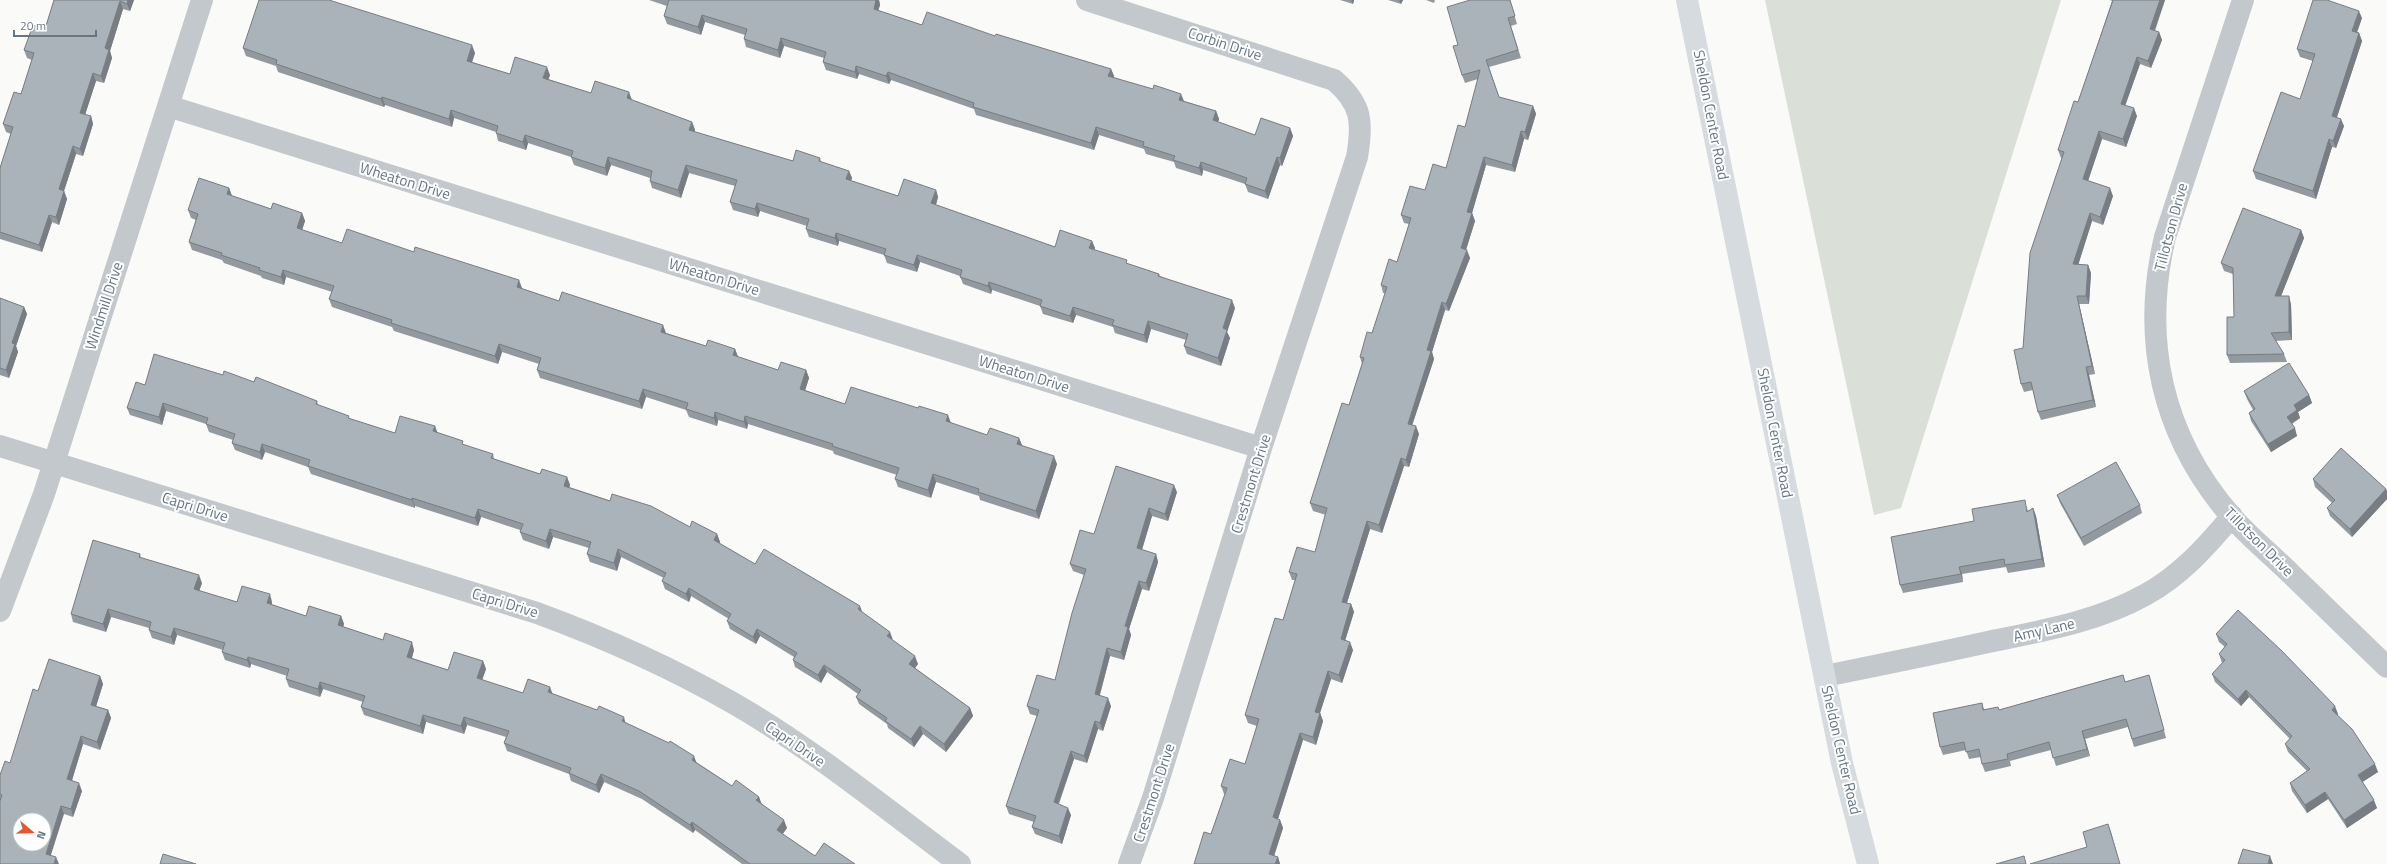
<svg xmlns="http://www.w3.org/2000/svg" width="2387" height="864" font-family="'Titillium Web',sans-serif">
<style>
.green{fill:#dadfd7}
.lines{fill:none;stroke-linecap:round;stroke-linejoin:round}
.minor{stroke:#c3c8cc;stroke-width:22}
.major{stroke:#d6dbdf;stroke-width:22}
.wall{fill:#929a9f}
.shaded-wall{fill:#777d82}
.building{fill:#aab3b9;stroke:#777d82;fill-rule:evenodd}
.labels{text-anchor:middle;stroke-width:4;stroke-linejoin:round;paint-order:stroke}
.street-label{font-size:15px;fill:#657683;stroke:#fff}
</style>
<rect width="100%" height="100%" fill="#fafaf8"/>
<path class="green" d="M1765,0H2061L1901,508L1874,515Z"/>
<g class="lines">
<path class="minor" d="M1087,0L1334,80C1362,104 1363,122 1357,157L1261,448L1153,798L1129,864
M2243,0L2165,237C2141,339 2161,435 2231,516C2249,537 2272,555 2292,575C2323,605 2355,636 2387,667
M168,106L1261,448
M0,446L537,613C605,638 670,667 733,703C813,749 886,809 960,864
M0,611L44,494L202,0
M1825,676C1879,665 1934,654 1988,642C2042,631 2096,622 2145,595C2180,576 2206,547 2232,516"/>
<path class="major" d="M1687,0L1842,763L1868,864"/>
</g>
<path class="wall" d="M54,0H134L130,11L123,9L110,51L112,58L104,83L96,81L85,115L91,116L93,124L83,156L76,154L64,191L67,199L59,225L52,222L42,252L0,239V168L11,134L6,132L3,124L21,94L32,60L27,58L24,50L45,29Z
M649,0H879L880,5L878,11L922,25L995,36L1111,69L1114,76L1113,77L1184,101L1216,111L1219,119L1218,122L1255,135L1290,128L1293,136L1282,166L1280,165L1268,199L1248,192L1245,184L1203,170L1202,176L1176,168L1174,162L1146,154L1144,149L1099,135L1094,150L976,115L974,109L891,80L889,84L859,74L857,79L826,70L823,62L824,58L784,46L780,58L746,47L744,39L745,35L705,22L701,35L667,24L664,16L667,6Z
M1340,0H1354L1353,4Z
M1388,0H1403L1401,4Z
M1426,0H1435L1434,3Z
M1510,0L1517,24L1511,26L1521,58L1489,67L1499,97L1533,106L1536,114L1528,140L1524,139L1515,172L1486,165L1472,213L1475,221L1466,250L1470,258L1449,311L1445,310L1432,352L1434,359L1412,425L1419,434L1409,467L1404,466L1382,533L1370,529L1347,603L1351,604L1354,612L1345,641L1353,650L1342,683L1331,679L1320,713L1323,721L1316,745L1303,740L1278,819L1280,820L1283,828L1274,856L1278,857L1280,864H1194L1211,834L1225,794H1224L1221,786L1245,764L1257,726L1248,723L1245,715L1283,620L1295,580H1292L1289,572L1315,552L1326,515L1313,511L1310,503L1349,405L1362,364L1360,357L1372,333L1385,293H1383L1381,285L1397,262L1409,224L1404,223L1401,215L1446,168L1465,127L1478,79L1465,83L1462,75L1458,45Z
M2110,0H2165L2155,31L2159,32L2162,40L2151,68L2140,64L2125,105L2137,116L2126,147L2102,139L2088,181L2113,196L2103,225L2092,221L2078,265H2088L2091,273L2089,304H2079L2095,374L2089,375L2096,407L2041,420L2038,412L2033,390L2024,392L2021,384L2023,348L2062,158H2061L2058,150L2078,102L2112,1Z
M2362,18L2357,32L2359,33L2362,41L2337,117L2344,126L2336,148L2332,147L2316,199L2256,179L2253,171L2300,99L2313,61L2300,57L2297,49Z
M243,48L475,53L472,62L510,74L550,75L548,79L591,93L632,100L692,122L695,130L694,132L793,161L820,158L821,162L849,171L852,178L851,181L898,196L936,190L938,197L936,205L1055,247L1092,241L1095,248L1094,250L1128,264L1159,274L1160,276L1235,308L1227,332L1230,338L1221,366L1187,354L1184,346L1186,340L1151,329L1147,343L1115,333L1113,327L1076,315L1073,323L1043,314L1040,306L992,290L991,294L963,284L960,276L920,262L917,272L887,263L884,255L839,241L838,246L809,237L806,229L807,226L760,211L758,217L733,210L730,202L735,186L689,173L681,198L652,188L650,181V178L611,165L607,176L574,165L571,157L528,143L526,150L498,141L496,132L454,118L452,127L385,105L384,107L278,72L276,66L246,56Z
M229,188L232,196L271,209L302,213L305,221L302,230L342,243L414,252L559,301L666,333L706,346L735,349L738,357L778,370H806L809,378L805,390L845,404L951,423L987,435L1019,438L1022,446L1057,464L1039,519L980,500L979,496L936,482L931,498L898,487L895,479L897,475L834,454L833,451L748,424L747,429L718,420L717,426L689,417L686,410L646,397L642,409L540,378L537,370L539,364L502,352L498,364L394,331L392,327L332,307L329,299L332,292L286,277L284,285L262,278L261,276L224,263L222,260L192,250L189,242L196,220L191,218L188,210Z
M2301,230L2304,238L2281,296L2291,304L2292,340L2275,341L2284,354L2287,362L2230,363L2227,355L2234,317L2233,274L2224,271L2221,263Z
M0,298L24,307L27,314L16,346L18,352L9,378L0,375Z
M223,375L254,382L317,401L318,405L350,419L395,433L435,426L437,433L464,445L493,454L494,459L540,474L567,477L570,485L569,487L690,527L717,534L720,542L719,543L755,564L862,613L918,664L915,668L970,708L973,716L946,752L923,734L914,747L888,728L887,724L859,704L856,697L858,694L827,672L821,683L795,667L793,660L794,657L760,636L756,644L730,629L727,621L729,619L691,596L689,602L665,589L662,581L664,578L621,557L617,571L590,562L587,554L589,548L553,537L549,549L523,540L520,532V530L481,517L478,526L415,506V508L311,474L308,467L265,452L262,460L235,450L232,443L233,440L209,432L206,424L166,411L162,425L130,415L127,408L145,385Z
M2244,391L2309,395L2312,403L2298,412L2300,418L2292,424L2297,436L2271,452L2251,421L2249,413L2253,410L2247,399Z
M2313,479L2386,489L2387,491V499L2352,537L2330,516L2327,508L2332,503L2315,487Z
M1177,492L1168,521L1152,516L1142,550L1156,554L1158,562L1149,591L1142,589L1129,629L1131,635L1124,660L1110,656L1100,695L1111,706L1103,731L1098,729L1087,763L1074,759L1059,804L1071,815L1062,844L1035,834L1032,827L1034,822L1009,814L1006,806L1037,716L1030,714L1027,706L1055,680L1084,575L1073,571L1070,564L1094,534Z
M2057,495L2140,505L2142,513L2084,546L2060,503Z
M2027,508L2028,511L2033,508L2036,516L2045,567L2008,573L2006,567L1962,574L1963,582L1903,593L1900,585L1974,521Z
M140,554L141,558L202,583L199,591L237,602H272V605L306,616H341L344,624L343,627L414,650L412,658L448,670L483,661L486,669L482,680L523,693L553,694L626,723L696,762L732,786L759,797L761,803L787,828L782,834L815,856L855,864H742L695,830L693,833L642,799L604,782L599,793L571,781L569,774L507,751L504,743L506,737L467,725L464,734L426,722L423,734L364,715L361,707L363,702L323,689L320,697L289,687L286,679L287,676L251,664L250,668L225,660L222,652L223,650L177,635L174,645L152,638L149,630V628L111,617L106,632L73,622L71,614Z
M2216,634L2338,714L2337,715L2378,772L2362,782L2377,808L2347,828L2328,799L2307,813L2292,791L2290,783L2307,771L2288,752L2285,744L2290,739L2249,697L2241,706L2215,682L2212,674L2222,663L2219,654L2225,647L2219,642Z
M2123,675L2125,682L2151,683L2166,738L2134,747L2128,727L2085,739L2090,756L2056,766L2051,750L2010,761L2011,766L1985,772L1982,764L1981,757L1969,759L1966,750L1943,755L1940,747L1982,703L1984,709L1999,710Z
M100,676L103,684L96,706L108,710L111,718L100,750L83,744L72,780L82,791L73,817L64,814L0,864V775L10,763L38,691Z"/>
<path class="shaded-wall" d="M128,0H134L130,11L127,4Z
M876,0H879L880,5L876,17L874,9Z
M1351,0H1354L1353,4Z
M1399,0H1403L1401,4Z
M2160,0H2165L2152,37L2150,29Z
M120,1L123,9L110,51L112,58L104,83L101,76L105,48Z
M2359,11L2362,18L2355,38L2352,31Z
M702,15L705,22L701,35L698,27Z
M2159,32L2162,40L2151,68L2148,61Z
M2359,33L2362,41L2335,123L2332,116Z
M781,38L784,46L780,58L778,50Z
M472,45L475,53L470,68L467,61Z
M2137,57L2140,64L2123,112L2121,104Z
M856,66L859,74L857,79L855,72Z
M547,67L550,75L546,86L543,78Z
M1111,69L1114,76L1111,84L1108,76Z
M888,72L891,80L889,84L886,76Z
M93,73L96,81L83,121L80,113Z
M629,92L632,100L627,98Z
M1181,94L1184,101L1179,100Z
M382,97L385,105L384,107L381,99Z
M1533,106L1536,114L1528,140L1525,132Z
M2134,108L2137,116L2126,147L2123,139Z
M451,110L454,118L452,127L449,119Z
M1216,111L1219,119L1216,128L1213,120Z
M91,116L93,124L83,156L80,149Z
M2341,119L2344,126L2336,148L2333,141Z
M692,122L695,130L692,138L689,130Z
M1096,127L1099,135L1094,150L1091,143Z
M1290,128L1293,136L1282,166L1280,158Z
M1521,131L1524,139L1515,172L1512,165Z
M2099,131L2102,139L2086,187L2083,179Z
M525,135L528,143L526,150L523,142Z
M2329,139L2332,147L2316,199L2313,191Z
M73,146L76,154L62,197L59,189Z
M608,157L611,165L607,176L605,168Z
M1277,157L1280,165L1268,199L1265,191Z
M1484,157L1486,165L1470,220L1467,212Z
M1201,162L1203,170L1202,176L1199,168Z
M686,165L689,173L681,198L678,190Z
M849,171L852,178L849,187L846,179Z
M229,188L232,196L227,194Z
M2110,188L2113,196L2103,225L2100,217Z
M936,190L938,197L934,211L931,203Z
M64,191L67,199L59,225L56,217Z
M757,203L760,211L758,217L755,209Z
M302,213L305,221L300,236L297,228Z
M1472,213L1475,221L1464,256L1461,248Z
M2090,213L2092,221L2076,272L2073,264Z
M49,215L52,222L42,252L39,245Z
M2301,230L2304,238L2278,304L2275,296Z
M836,233L839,241L838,246L835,238Z
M1092,241L1095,248L1092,256L1089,248Z
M1467,250L1470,258L1449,311L1446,304Z
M917,255L920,262L917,272L914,265Z
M2088,265L2091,273L2089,304L2086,296Z
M283,270L286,277L284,285L281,277Z
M519,280L522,288L520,294L517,287Z
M989,282L992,290L991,294L988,286Z
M2077,296L2079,304L2095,374L2092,366Z
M2289,296L2291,304L2292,340L2289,332Z
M1232,300L1235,308L1227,332L1230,338L1221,366L1218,358L1223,328Z
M1442,302L1445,310L1432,352L1434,359L1410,432L1408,424L1427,350Z
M24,307L27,314L16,346L18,352L9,378L6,370L12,343Z
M1073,307L1076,315L1073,323L1070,316Z
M1148,321L1151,329L1147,343L1144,335Z
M663,325L666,333L664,339L661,332Z
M499,344L502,352L498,364L495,356Z
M735,349L738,357L736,363L733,355Z
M2086,367L2089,375L2096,407L2093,400Z
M806,370L809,378L803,397L800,389Z
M643,389L646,397L642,409L639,401Z
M2309,395L2312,403L2298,412L2300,418L2290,424L2287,417L2294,405Z
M163,403L166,411L162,425L159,417Z
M715,412L718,420L717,426L714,418Z
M948,415L951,423L946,421Z
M745,416L748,424L747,429L744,422Z
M435,426L438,434L433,431Z
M1416,426L1419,434L1409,467L1406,460Z
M2295,428L2297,436L2271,452L2268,444Z
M1019,438L1022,445L1020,452L1017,444Z
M262,444L265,452L262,460L260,452Z
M1054,456L1057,464L1039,519L1036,511Z
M1401,458L1404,466L1382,533L1379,525Z
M933,474L936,482L931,498L928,490Z
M567,477L570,485L567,494L564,486Z
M1174,485L1177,492L1168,521L1165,514Z
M2386,489L2387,491V499L2352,537L2350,529Z
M412,498L415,506V508L412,500Z
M1149,508L1152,516L1140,556L1137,548Z
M2033,508L2036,516L2045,567L2042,559Z
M478,509L481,517L478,526L475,518Z
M1367,521L1370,529L1345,609L1342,602Z
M550,529L553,537L549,549L546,541Z
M717,534L720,542L717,547L714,540Z
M618,549L621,557L617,571L614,563Z
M1156,554L1158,562L1149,591L1146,583Z
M1959,567L1962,574L1963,582L1961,574Z
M199,575L202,583L197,597L194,589Z
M1139,581L1142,589L1129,629L1131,635L1124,660L1121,652L1125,626Z
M689,588L691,596L689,602L686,594Z
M270,594L272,602L270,611L267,603Z
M1351,604L1354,612L1343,647L1341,639Z
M860,606L863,614L858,609Z
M108,609L111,617L106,632L103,624Z
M341,616L344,624L341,633L338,625Z
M174,628L177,635L174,645L171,637Z
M757,629L760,636L756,644L753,637Z
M890,632L893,640L887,636Z
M412,642L414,650L410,664L407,657Z
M1350,642L1353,650L1342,683L1339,675Z
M1107,648L1110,656L1098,701L1095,694Z
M915,656L918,664L912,672L909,664Z
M248,657L251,664L250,668L247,660Z
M483,661L486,669L480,686L477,678Z
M824,665L827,672L821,683L818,675Z
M1328,671L1331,679L1318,719L1315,712Z
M2149,675L2151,683L2166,738L2164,730Z
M100,676L103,684L94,713L91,705Z
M320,682L323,689L320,697L318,689Z
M550,687L553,695L548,692Z
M2246,690L2249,697L2241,706L2238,699Z
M1108,698L1111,706L1103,731L1100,723Z
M2335,706L2338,714L2335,718L2332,710Z
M970,708L973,716L946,752L944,744Z
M108,710L111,718L100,750L97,742Z
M1320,713L1323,721L1316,745L1313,737Z
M423,715L426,722L423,734L420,726Z
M464,717L467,725L464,734L461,726Z
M624,717L626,725L622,721Z
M1095,721L1098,729L1087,763L1084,756Z
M920,726L923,734L914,747L911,739Z
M2082,731L2085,739L2090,756L2087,749Z
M1300,733L1303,740L1276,825L1273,817Z
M81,736L83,744L70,787L67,779Z
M1071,751L1074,759L1056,810L1054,802Z
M694,756L697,764L692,760Z
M2375,764L2378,772L2361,783L2358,775Z
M601,774L604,782L599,793L596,785Z
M79,783L82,791L73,817L71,809Z
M2325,792L2328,799L2307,813L2305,805Z
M759,797L762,805L756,800Z
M2374,800L2377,808L2347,828L2344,820Z
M61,806L64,814L49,861L46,854Z
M1068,808L1071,815L1062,844L1059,836Z
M784,820L787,828L780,838L777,830Z
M1280,820L1283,828L1272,862L1269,854Z
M692,822L695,830L693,833L690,825Z
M2108,824L2111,832L2120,864Z
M2270,856L2273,864H2268Z
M56,857L59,864H54Z
M1278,857L1280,864H1275Z"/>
<path class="building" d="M54,0H128L127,4L120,1L105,48L109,50L101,76L93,73L80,113L91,116L80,149L73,146L59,189L64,191L56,217L49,215L39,245L0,232V168L13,127L3,124L14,92L21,94L34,53L24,50L33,25L45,29Z
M259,0H329L472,45L467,61L510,74L515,57L547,67L543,78L591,93L595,81L629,92L627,98L692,122L689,130L793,161L796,150L820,158L819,161L849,171L846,179L898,196L904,179L936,190L931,203L1055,247L1060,230L1092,241L1089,248L1127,260L1126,263L1159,274L1158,276L1232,300L1223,328L1227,330L1218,358L1184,346L1188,334L1148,321L1144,335L1112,325L1114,320L1073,307L1070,316L1040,306L1042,300L989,282L988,286L960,277L962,270L917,255L914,265L884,255L886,249L836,233L835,238L806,229L809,219L757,203L755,209L730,202L737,180L686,165L678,190L650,181L652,171L608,157L605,168L571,157L573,151L525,135L523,142L496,133L498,126L451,110L449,119L382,97L381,99L276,64L277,60L243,48Z
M669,0H876L874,9L922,25L927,12L995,36L996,34L1111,69L1108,76L1153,89L1154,85L1181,94L1179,100L1216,111L1213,120L1255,135L1261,118L1290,128L1280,158L1277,157L1265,191L1245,184L1247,178L1201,162L1199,168L1173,160L1175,156L1143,146L1144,142L1096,127L1091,143L973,107L974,103L888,72L886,76L856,66L855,72L823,62L826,52L781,38L778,50L744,39L747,29L702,15L698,27L664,16Z
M1470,0H1510L1515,16L1508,18L1518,50L1486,60L1499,97L1533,106L1525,132L1521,131L1512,165L1484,157L1467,212L1472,213L1461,248L1467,250L1446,304L1442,302L1427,350L1431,351L1408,424L1416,426L1406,460L1401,458L1379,525L1367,521L1342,602L1351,604L1341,639L1350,642L1339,675L1328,671L1315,712L1320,713L1313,737L1300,733L1273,817L1280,820L1269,854L1278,857L1275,864H1194L1204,832L1211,834L1227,788L1221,786L1230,759L1245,764L1259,719L1245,715L1275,618L1283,620L1297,574L1289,572L1297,547L1315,552L1327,508L1310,503L1342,403L1349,405L1364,358L1360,357L1367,332L1372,333L1387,287L1381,285L1389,259L1397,262L1411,218L1401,215L1410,186L1425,190L1433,164L1446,168L1458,125L1465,127L1480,70L1462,75L1453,46L1458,45L1447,7Z
M2113,0H2160L2150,29L2159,32L2148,61L2137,57L2121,104L2134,108L2123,139L2099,131L2083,179L2110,188L2100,217L2090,213L2073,264L2088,265L2086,296H2077L2092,366L2086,367L2093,400L2038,412L2031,382L2021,384L2014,350L2023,348L2030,253L2064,152L2058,150L2074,101L2078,102Z
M2313,0H2327L2359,11L2352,31L2359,33L2332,116L2341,119L2333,141L2329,139L2313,191L2253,171L2281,92L2300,99L2315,54L2297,49Z
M199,178L229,188L227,194L271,209L273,203L302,213L297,228L342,243L347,229L414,252L415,247L519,280L517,287L559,301L562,292L663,325L661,332L706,346L708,340L735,349L733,355L778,370L781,362L806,370L800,389L845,404L851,387L918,408L919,406L948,415L946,421L987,435L990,428L1019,438L1017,444L1054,456L1036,511L978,492L979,489L933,474L928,490L895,479L899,468L832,446L833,444L745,416L744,422L715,412L714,418L686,409L688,403L643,389L639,401L537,370L541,358L499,344L495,356L391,323L392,320L329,299L334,286L283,270L281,277L259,270L260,268L221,255L222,253L189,242L198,214L188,210Z
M2243,208L2301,230L2275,296H2289V332L2271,333L2284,354L2227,355V317H2234L2233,268L2221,263Z
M0,298L24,307L12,343L15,344L6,370L0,368Z
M154,354L223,375L224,371L254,382L256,377L317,401L316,404L349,416L348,418L395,433L400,416L435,426L433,431L463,441L462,444L493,454L491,458L540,474L542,469L567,477L564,486L610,501L612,494L651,506L690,527L692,521L717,534L714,540L755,564L764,549L860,606L858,609L890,632L887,636L915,656L909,664L970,708L944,744L920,726L911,739L885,721L887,718L856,697L861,690L824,665L818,675L793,660L797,653L757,629L753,637L727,621L731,614L689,588L686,594L662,581L666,573L618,549L614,563L587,554L591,542L550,529L546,541L520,532L523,524L478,509L475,518L412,498V500L308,466L310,460L262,444L260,452L232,443L235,434L206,424L208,418L163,403L159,417L127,408L136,382L145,385Z
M2289,363L2309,395L2294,405L2297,410L2287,417L2295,428L2268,444L2249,413L2255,409L2244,391Z
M2341,448L2386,489L2350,529L2327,508L2335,500L2313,479Z
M2116,462L2140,505L2081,538L2057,495Z
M1116,466L1174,485L1165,514L1149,508L1137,548L1156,554L1146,583L1139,581L1125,626L1128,627L1121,652L1107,648L1095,694L1108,698L1100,723L1095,721L1084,756L1071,751L1054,802L1068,808L1059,836L1032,827L1036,816L1006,806L1039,710L1027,706L1037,675L1055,680L1072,613L1086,569L1070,564L1080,530L1094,534Z
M2025,500L2027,512L2033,508L2042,559L2005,565L2004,559L1959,567L1961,574L1900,585L1891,537L1974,521L1972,509Z
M93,540L140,554L139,557L199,575L194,589L237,602L242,586L270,594L267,603L306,616L309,606L341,616L338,625L383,640L385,633L412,642L407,657L448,670L454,652L483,661L477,678L523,693L528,679L550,687L548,692L597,710L599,706L624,717L622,721L669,743L670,741L694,756L692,760L732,786L736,780L759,797L756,800L784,820L777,830L815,856L824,843L855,864H750L692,822L690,825L639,791L601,774L596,785L569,773L571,768L504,743L509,731L464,717L461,726L423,715L420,726L361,707L365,696L320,682L318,689L286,679L289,669L248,657L247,660L222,652L225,643L174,628L171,637L149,630L151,622L108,609L103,624L71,614Z
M2238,610L2282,651L2335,706L2332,710L2352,729L2375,764L2358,775L2374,800L2344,820L2325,792L2305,805L2290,783L2310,769L2285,744L2292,736L2246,690L2238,699L2212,674L2225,660L2219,654L2227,644L2216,634Z
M49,659L100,676L91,705L108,710L97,742L81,736L67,779L79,783L71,809L61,806L46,854L56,857L54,864H0V801L2,795L0,794V775L5,761L10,763L33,689L38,691ZM20,820H44V844H20Z
M2123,675L2125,682L2149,675L2164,730L2132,739L2126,719L2082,731L2087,749L2053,758L2049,742L2007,754L2008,759L1982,764L1979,749L1966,752L1964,742L1940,747L1933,713L1982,703L1983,710L1998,707L1999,710Z
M2108,824L2120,864H2030L2087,847L2083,832Z
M2243,849L2270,856L2268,864H2238Z
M163,854L196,864H160Z
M2024,856L2026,864H1996Z"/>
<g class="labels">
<g class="street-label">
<text transform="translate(1225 44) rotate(18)" y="5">Corbin Drive</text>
<text transform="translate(1711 115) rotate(79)" y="5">Sheldon Center Road</text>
<text transform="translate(405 181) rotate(17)" y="5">Wheaton Drive</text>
<text transform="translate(2171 227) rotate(-75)" y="5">Tillotson Drive</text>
<text transform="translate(714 277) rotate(17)" y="5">Wheaton Drive</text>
<text transform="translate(104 306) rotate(-72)" y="5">Windmill Drive</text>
<text transform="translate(1024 374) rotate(17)" y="5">Wheaton Drive</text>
<text transform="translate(1775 433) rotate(79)" y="5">Sheldon Center Road</text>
<text transform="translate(1251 484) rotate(-73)" y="5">Crestmont Drive</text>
<text transform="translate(195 507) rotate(17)" y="5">Capri Drive</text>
<text transform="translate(2259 542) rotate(45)" y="5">Tillotson Drive</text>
<text transform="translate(505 603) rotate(17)" y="5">Capri Drive</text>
<text transform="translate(2044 630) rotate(-13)" y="5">Amy Lane</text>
<text transform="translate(795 744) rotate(34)" y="5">Capri Drive</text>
<text transform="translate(1841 750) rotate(77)" y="5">Sheldon Center Road</text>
<text transform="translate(1154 793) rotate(-72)" y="5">Crestmont Drive</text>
</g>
</g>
<g transform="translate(32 832) rotate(109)"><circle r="19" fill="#ffffff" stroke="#c1c8cd"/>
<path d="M0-3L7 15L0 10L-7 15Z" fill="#e4572e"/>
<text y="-6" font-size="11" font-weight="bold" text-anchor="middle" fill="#657683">N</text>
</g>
<path d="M14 30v6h82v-6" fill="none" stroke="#657683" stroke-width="2"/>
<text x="20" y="30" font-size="12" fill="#657683" stroke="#ffffff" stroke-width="3" paint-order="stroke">20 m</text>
</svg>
